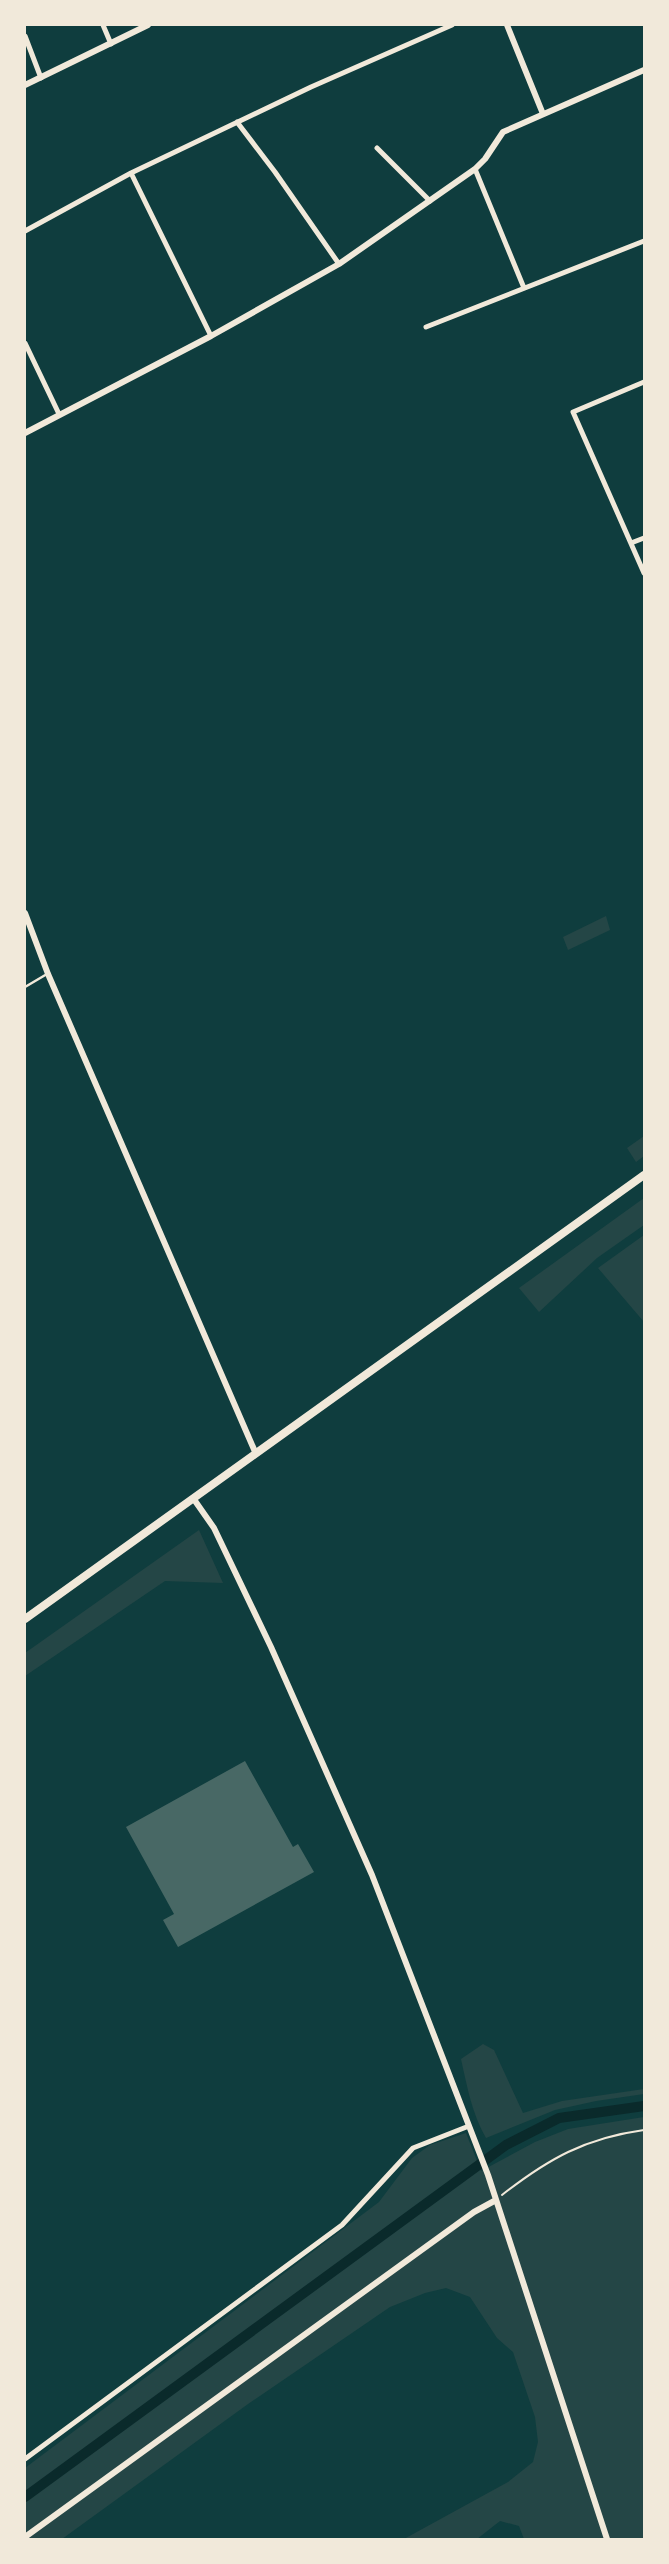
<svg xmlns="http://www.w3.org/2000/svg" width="669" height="2564" font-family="Montserrat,sans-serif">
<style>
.green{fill:#244646}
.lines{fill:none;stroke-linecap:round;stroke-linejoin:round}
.canal{stroke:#0a2a2b;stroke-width:10}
.building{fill:#486865}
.path{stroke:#f1e9da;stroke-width:2}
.service{stroke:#f1e9da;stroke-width:2.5}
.minor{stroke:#f1e9da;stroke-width:5}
.tertiary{stroke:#f1e9da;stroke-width:6}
.primary{stroke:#f1e9da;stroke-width:8}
</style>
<rect width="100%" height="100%" fill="#0f3d3e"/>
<path class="green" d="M606,916L610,930L568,950L563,937Z
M644,1136V1156L636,1162L627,1148Z
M644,1198V1225L597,1258L539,1312L519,1288Z
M644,1235V1322L598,1268Z
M199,1530L223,1583L165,1581L25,1676V1653Z
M483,2044L494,2050L523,2113L562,2101L644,2089V2094L596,2101L555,2110L486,2138C472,2114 467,2086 461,2059Z
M644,2117V2539H524L519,2526L500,2521L477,2539H404L508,2482L533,2462L538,2442L535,2417L513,2352L497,2338L470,2297L446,2288L425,2293L390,2307L248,2404L62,2539H25V2468L379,2202L412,2158L430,2145L466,2133L481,2171L535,2142L568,2129Z"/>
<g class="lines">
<path class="canal" d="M25,2497L506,2145L559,2118L644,2106"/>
</g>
<path class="building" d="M245,1761L293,1847L298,1844L314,1872L178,1947L163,1920L174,1914L126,1827Z"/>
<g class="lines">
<path class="path" d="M502,2195C548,2159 585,2138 644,2130"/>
<path class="service" d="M25,987L47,974"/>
<path class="minor" d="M103,25L111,44
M25,36L41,78
M237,122L275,172L339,264
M377,148L430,201
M475,169L524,288
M131,173L211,336
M25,231L131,173L311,87L452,25
M426,327L644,241
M25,343L59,414
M644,382L573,412L644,573
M631,543L644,538
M25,2459L342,2225L413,2148L469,2126"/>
<path class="tertiary" d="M507,25L543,114
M25,85L148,25
M25,433L211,336L339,264L475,169L485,159L503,132L644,70
M25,913L48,974L256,1454
M193,1498L214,1528L271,1647L372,1875L488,2175L607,2539
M25,2537L474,2212L496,2200"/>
<path class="primary" d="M25,1619L644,1175"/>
</g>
<rect width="669" height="2564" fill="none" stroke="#f1e9da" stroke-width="52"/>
</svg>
